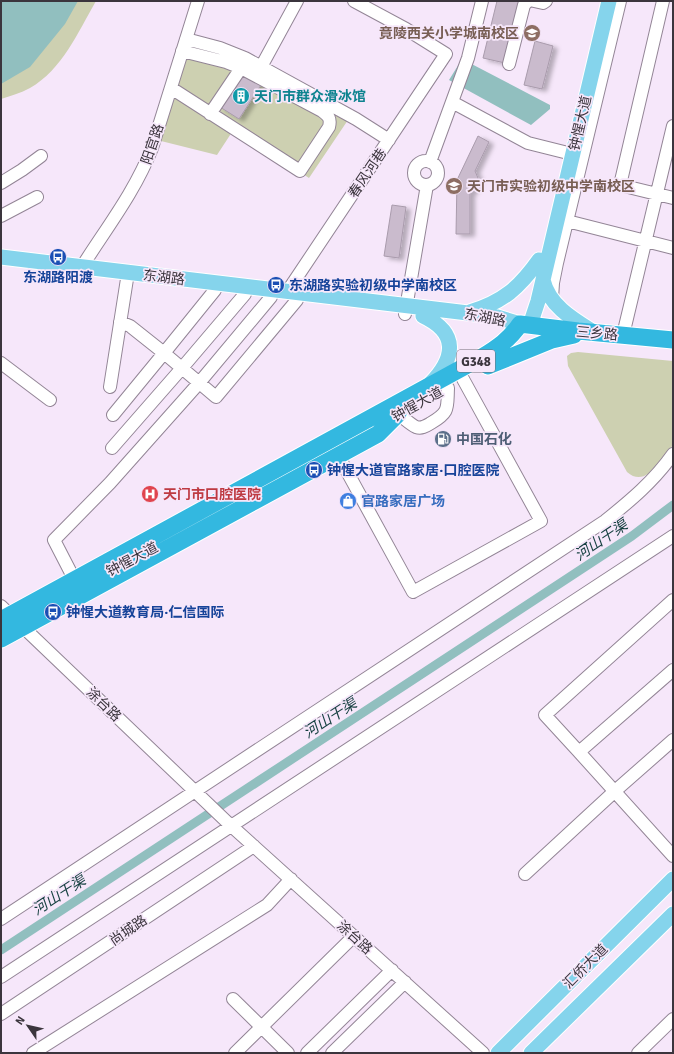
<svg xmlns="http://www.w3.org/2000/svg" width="674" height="1054" font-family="Signika,'Noto Sans SC',sans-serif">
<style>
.green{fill:#cdd0b1}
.water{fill:#91bfbf}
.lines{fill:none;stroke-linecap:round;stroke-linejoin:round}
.canal{stroke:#91bfbf;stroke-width:9}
.building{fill:#cabbcd;stroke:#a99bac;filter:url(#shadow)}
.minor-casing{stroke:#938596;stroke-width:14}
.major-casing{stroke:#fff;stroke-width:17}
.highway-casing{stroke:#fff;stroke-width:19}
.minor{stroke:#fff;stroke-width:12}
.major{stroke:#85d4ec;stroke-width:15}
.highway{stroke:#33b8e0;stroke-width:17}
.labels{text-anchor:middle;stroke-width:3.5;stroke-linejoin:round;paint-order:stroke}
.shield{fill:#f6e7fa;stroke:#736a76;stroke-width:1}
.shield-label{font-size:13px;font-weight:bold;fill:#3b353d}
.education-label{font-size:14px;font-weight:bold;fill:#785e54;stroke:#f6e7fa;text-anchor:end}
.culture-label{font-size:14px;font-weight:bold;fill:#0d838f;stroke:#f6e7fa;text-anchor:start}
.street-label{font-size:14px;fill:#3b353d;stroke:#f6e7fa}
.transit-label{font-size:14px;font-weight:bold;fill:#164399;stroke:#f6e7fa;text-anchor:start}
.service-label{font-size:14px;font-weight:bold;fill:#4e5e75;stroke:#f6e7fa;text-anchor:start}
.health-label{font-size:14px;font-weight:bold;fill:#be3a42;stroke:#f6e7fa;text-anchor:start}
.shop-label{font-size:14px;font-weight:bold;fill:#366cbe;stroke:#f6e7fa;text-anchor:start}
.water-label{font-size:15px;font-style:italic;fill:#143f3f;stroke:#f6e7fa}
</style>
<defs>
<filter id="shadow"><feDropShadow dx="4.5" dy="2.5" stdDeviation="2" flood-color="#0004"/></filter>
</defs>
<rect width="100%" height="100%" fill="#f6e7fa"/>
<path class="green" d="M1,1H96C78,32 62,70 30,88C21,93 10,96 1,99Z
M191,43L219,49L350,117L309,178L234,129L217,155L161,141Z
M578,352L673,361V445C662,459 646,489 627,472L568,366L567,356L571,353Z"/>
<path class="water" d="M1,1H78L65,24L30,67L1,84Z
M462,59L550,105V109L531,125L449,80Z"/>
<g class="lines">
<path class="canal" d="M1,950L632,536L673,505"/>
</g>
<path class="building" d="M497,1H521L505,63L483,58Z
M535,41L553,46L542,89L524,85Z
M243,73L261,85L239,119L220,107Z
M478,136L489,142L475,171L478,178L477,185L470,194V234H456L457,180Z
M392,205L406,207L399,258L384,256Z"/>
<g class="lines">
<g class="minor-casing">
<path id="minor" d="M534,1L543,3L546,1
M663,1L620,185L673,198
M186,39L220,48L245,58L356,119L389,140
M509,64L524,5L528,1
M261,67L297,1
M171,88L300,171L329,127C331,119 329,116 322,111L241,68L226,62L182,51
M452,102L528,143L564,152
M210,114L241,68
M414 173a12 12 0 1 1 24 0a12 12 0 1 1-24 0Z
M430,162L468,58L482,1
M1,183L22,170L41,156
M1,216L37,197
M567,221L673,248
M78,273C104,231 134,194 152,148L198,1
M215,290L164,353L216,397L297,300
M287,292L446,54L406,29L354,1
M552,299L553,283L557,263L620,1
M405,314L427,185
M623,335L673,126
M1,363L50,400
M110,387L127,279
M398,414C404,418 410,424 416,427C422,429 426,426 431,423C450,412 447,408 448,388
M113,415L164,353L130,326L120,322
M112,448L182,368L245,294
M338,455L413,592L541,521L463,379
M71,573L54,540L110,483L199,383L271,297
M1,606L227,822L483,1053
M673,670L579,752L673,856
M579,752L545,715L673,600
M525,874L615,791L673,740
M1,919L605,521C630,501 654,481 673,454
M1,977L673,536
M233,999L288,1053
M1,1014L254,846
M33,1053L267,905L291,879
M235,1053L354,936
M307,1053L392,970
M332,1053L405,982
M638,1053L673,1019"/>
</g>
<g class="major-casing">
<path id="major" d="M1,257L468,313L497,317L520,324
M543,280C549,306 574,320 595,333
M470,312C503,302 519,288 539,260
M423,316C459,333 455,358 431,383
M530,325L538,301L609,1
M498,1053L673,879
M531,1053L673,914"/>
</g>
<g class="highway-casing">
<path id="highway" d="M488,366L552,340L574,335
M1,620L482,357C497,348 510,339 520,324L578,331L673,340
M1,639L378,434L398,414"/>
</g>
<use href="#minor" class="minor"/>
<use href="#major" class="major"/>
<use href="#highway" class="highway"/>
</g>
<defs>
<g id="school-disc" transform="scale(0.9)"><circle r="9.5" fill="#8d6e63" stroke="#f6e7fa"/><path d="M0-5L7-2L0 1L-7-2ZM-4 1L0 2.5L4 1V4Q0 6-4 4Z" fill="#fff"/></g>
<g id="building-disc" transform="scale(0.9)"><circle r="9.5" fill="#0f9aa8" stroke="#f6e7fa"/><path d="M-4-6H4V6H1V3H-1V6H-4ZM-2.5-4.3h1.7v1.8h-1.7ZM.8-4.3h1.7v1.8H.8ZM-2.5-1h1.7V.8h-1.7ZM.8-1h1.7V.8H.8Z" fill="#fff"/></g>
<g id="bus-disc" transform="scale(0.9)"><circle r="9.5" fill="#1a4fb4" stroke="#f6e7fa"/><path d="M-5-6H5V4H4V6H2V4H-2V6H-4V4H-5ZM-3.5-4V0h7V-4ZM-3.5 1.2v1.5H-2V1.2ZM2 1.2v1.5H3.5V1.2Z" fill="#fff"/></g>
<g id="fuel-disc" transform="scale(0.9)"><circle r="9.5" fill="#5c6f8a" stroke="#f6e7fa"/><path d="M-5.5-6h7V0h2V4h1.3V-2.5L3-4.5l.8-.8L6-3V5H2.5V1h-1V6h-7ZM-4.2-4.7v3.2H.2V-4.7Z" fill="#fff"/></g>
<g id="hospital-disc" transform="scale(0.9)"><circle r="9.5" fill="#e0444e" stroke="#f6e7fa"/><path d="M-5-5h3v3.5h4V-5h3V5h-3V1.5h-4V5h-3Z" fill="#fff"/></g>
<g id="shop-disc" transform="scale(0.9)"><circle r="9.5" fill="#3f7fe0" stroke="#f6e7fa"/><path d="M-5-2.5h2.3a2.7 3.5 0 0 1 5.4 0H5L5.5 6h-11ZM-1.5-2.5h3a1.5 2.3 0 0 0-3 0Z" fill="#fff"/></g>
</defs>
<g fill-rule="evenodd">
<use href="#school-disc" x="532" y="33"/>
<use href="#building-disc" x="241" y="96"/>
<use href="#school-disc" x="454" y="186"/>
<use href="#bus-disc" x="58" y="257"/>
<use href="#bus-disc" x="276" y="285"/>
<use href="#fuel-disc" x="443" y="439"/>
<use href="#bus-disc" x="314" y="470"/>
<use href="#hospital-disc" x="150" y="494"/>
<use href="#shop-disc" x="348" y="501"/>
<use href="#bus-disc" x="53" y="612"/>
</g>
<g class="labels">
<rect class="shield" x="457" y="350" width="38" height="22" rx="3"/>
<g class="shield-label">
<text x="476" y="366">G348</text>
</g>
<g class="education-label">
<text x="519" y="38">竟陵西关小学城南校区</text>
<text x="467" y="191" text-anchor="start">天门市实验初级中学南校区</text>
</g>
<g class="culture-label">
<text x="254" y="101">天门市群众滑冰馆</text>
</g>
<g class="street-label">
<text transform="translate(580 123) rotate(-77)" y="5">钟惺大道</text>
<text transform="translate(152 144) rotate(-71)" y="5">阳官路</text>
<text transform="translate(367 173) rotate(-56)" y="5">春风河巷</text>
<text transform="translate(164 277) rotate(7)" y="5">东湖路</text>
<text transform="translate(485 317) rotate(11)" y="5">东湖路</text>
<text transform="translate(597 333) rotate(5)" y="5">三乡路</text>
<text transform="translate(417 404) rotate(-29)" y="5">钟惺大道</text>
<text transform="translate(132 559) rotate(-28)" y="5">钟惺大道</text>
<text transform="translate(104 704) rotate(44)" y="5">涂台路</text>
<text transform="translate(128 930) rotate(-34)" y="5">尚城路</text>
<text transform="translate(355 937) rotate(42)" y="5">涂台路</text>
<text transform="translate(585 966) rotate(-45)" y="5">汇侨大道</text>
</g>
<g class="transit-label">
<text x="58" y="282" text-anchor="middle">东湖路阳渡</text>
<text x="289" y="290">东湖路实验初级中学南校区</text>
<text x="327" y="475">钟惺大道官路家居·口腔医院</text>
<text x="66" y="617">钟惺大道教育局·仁信国际</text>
</g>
<g class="service-label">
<text x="456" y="444">中国石化</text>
</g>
<g class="health-label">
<text x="163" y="499">天门市口腔医院</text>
</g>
<g class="shop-label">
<text x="361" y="506">官路家居广场</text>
</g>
<g class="water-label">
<text transform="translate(601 540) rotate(-34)" y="5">河山干渠</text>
<text transform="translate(330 718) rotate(-33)" y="5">河山干渠</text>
<text transform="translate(59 895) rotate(-33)" y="5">河山干渠</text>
</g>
</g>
<rect width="674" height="1054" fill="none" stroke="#3b353d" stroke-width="4"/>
<g transform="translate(28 1026) rotate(304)" stroke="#f6e7fa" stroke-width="3" paint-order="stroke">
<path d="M0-3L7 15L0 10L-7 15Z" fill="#3b353d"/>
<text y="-6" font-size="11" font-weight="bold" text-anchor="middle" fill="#3b353d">N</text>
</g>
</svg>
